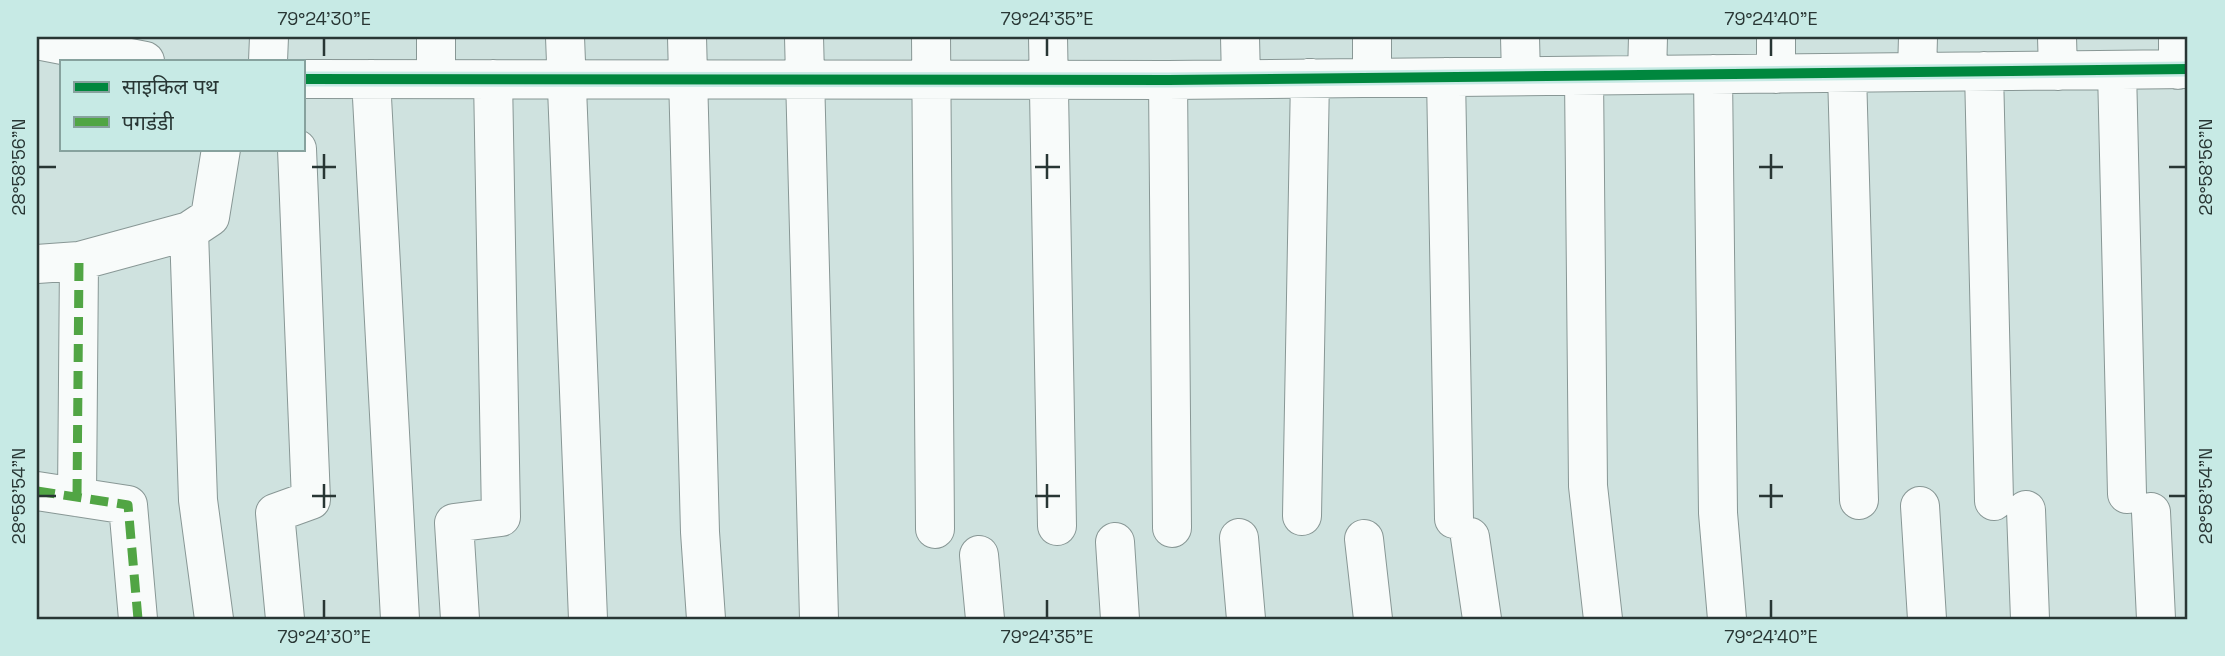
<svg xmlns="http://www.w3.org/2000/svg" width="2225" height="656" font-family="'Space Grotesk','Noto Sans Devanagari',sans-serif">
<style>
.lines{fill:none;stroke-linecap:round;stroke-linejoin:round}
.minor-casing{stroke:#889795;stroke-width:40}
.minor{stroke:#f8fbfa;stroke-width:38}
.quiet{stroke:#51a544;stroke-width:9;stroke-dasharray:18 9;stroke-linecap:butt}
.cycleway-casing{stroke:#c7eae5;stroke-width:15}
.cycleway{stroke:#00873e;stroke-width:10}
.ticks{fill:none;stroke:#283634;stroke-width:2.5}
.neatline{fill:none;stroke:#283634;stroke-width:2.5}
.ticks-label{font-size:18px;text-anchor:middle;fill:#283634}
</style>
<rect width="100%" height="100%" fill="#cfe2df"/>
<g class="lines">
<g class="minor-casing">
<path id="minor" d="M565,37L588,619
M687,37L700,532L706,619
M804,37L819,619
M931,37L935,529
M1048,37L1057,526
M1240,37L1241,79
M1520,37L1521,76
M2057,37L2058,71
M37,40L145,61
M268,61L269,37
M2117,70L2127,494
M2178,70V37
M1984,71L1994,501
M1917,72L1918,37
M1847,73L1859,500
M1713,74L1718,513L1727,619
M1776,74V37
M1647,75L1648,37
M1584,76L1588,486L1603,619
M1372,77V37
M1446,77L1454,519
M303,79L1168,80L2188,69
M371,79L400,619
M436,79V37
M1168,80L1172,528
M189,231L198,500L214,619
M37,264L79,261L189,231L210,217L221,149
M37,491L128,505L138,619
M77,497L79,261
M1920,506L1927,619
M2026,510L2030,619
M2151,512L2156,619
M1302,516L1310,78
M1470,537L1482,619
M1239,538L1246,619
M1364,539L1373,619
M1115,542L1120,619
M979,555L985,619
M285,619L275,513L311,500L297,149
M460,619L454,523L501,517L493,79"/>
</g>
<use href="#minor" class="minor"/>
<path class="quiet" d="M37,491L128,505L138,619
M77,497L79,261"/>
<g class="cycleway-casing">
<path id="cycleway" d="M303,79L1168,80L2188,69"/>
</g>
<use href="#cycleway" class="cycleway"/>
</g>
<path class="ticks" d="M324,38V56M1047,38V56M1771,38V56M324,154V179M1047,154V179M1771,154V179M38,167H56M312,167H336M1035,167H1060M1759,167H1783M2169,167H2186M324,484V508M1047,484V508M1771,484V508M38,496H56M312,496H336M1035,496H1060M1759,496H1783M2169,496H2186M324,600V618M1047,600V618M1771,600V618"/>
<rect width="2225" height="656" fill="none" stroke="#c7eae5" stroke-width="77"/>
<rect x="60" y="60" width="245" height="91" fill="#c7eae5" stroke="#87a29e" stroke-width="2"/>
<rect x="74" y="82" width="35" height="10" fill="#00873e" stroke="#87a29e" stroke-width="2"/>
<text x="122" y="94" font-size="21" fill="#283634">साइकिल पथ</text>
<rect x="74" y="117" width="35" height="10" fill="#51a544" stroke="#87a29e" stroke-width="2"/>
<text x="122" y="130" font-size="21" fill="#283634">पगडंडी</text>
<rect x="38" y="38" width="2148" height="580" class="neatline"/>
<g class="ticks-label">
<text x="324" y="25">79°24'30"E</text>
<text x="1047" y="25">79°24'35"E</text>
<text x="1771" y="25">79°24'40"E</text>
<text transform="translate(19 167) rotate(-90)" y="6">28°58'56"N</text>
<text transform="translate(2206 167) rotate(-90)" y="6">28°58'56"N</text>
<text transform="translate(19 496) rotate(-90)" y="6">28°58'54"N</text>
<text transform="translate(2206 496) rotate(-90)" y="6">28°58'54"N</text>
<text x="324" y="643">79°24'30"E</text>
<text x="1047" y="643">79°24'35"E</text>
<text x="1771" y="643">79°24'40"E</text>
</g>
</svg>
